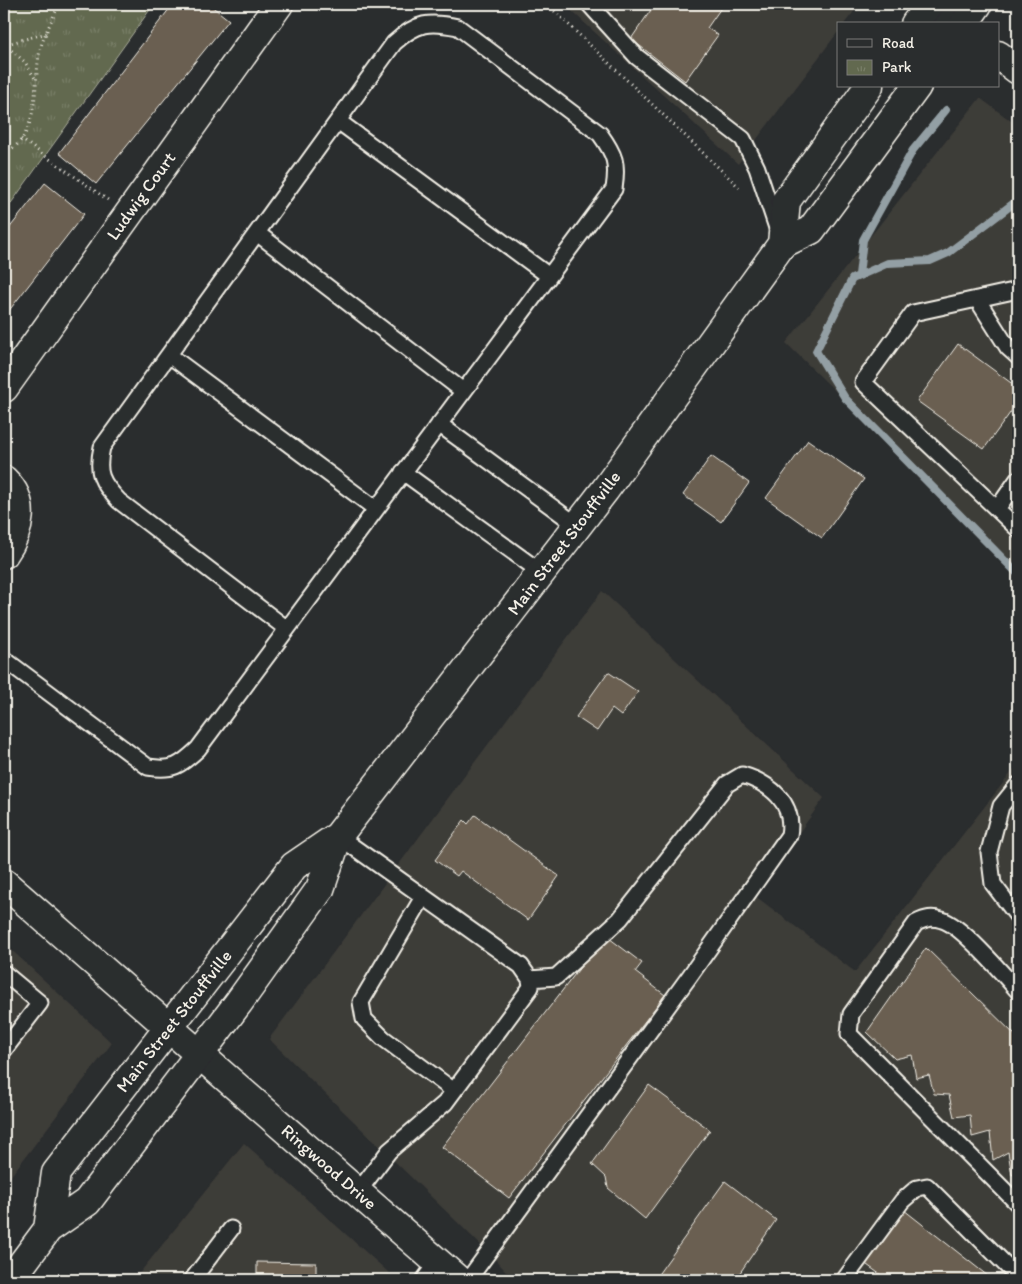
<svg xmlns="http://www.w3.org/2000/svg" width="1022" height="1284" font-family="Itim,sans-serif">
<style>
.built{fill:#3d3c38}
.park{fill:url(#park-tufts);stroke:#abad9c}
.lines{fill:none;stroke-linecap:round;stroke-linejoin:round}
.stream{stroke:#939fa4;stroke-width:8}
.building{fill:#6a5f51;stroke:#f4f1e8}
.lane-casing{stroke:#f4f1e8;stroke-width:19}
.street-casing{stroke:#f4f1e8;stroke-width:31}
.secondary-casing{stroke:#f4f1e8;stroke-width:31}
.path{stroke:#f4f1e8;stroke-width:3;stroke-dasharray:1 4;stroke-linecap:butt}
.lane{stroke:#2a2d2e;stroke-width:15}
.street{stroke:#2a2d2e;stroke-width:28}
.secondary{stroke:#2a2d2e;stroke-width:28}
.labels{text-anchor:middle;stroke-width:4;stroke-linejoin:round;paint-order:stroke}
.street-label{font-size:18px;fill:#f4f1e8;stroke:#2a2d2e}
</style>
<defs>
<pattern id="park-tufts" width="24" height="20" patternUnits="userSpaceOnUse" patternTransform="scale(1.25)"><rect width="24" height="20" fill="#62694f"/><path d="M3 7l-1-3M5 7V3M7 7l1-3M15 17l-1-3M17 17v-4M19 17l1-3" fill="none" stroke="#797f68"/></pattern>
</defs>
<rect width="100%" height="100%" fill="#2a2d2e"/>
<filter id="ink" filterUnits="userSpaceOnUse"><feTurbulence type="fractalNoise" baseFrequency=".02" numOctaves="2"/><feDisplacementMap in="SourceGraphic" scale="10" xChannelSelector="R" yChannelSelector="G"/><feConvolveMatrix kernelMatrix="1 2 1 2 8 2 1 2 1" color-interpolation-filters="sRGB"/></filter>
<g filter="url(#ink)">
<path class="built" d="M564,4H860L844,24H838V32L738,164Z
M980,98L1018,126V569L786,343Z
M602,591L824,798L754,895L855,972L1018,764V1280H514L490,1254L269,1039Z
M4,943L112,1043L4,1185Z
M244,1143L397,1280H134Z"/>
<path class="park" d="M4,4H154L4,213Z"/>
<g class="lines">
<path class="stream" d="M1018,200L948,253L930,261L888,263L852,279L816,351L845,398L1018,574
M859,275L863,240L913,150L946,110"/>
</g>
<path class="building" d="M173,4H209L229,20L96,184L59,153Z
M655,4L723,5L707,28L718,35L685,81L631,39Z
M45,183L84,214L4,317V235Z
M958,344L1018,388V402L984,449L917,401Z
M808,440L864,479L822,538L766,498Z
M711,456L749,483L721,522L683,495Z
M608,672L638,692L621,716L612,709L597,731L576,717Z
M475,815L559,876L528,920L461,871L457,876L435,860L464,820L468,824Z
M605,935L642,963L635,972L665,995L509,1198L442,1147Z
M926,948L1018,1038V1173L1012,1175L1008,1152L993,1160L990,1132L972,1137L970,1115L954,1117L949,1095L934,1094L929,1075L916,1078L912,1055L895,1059L867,1032Z
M649,1085L710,1130L645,1219L608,1188L606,1177L592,1164Z
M725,1181L776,1220L735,1280H654Z
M899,1206L993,1280H888L860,1260Z
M257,1262L316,1263V1280H257Z"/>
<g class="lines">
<g class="lane-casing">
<path id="lane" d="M589,4L637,57L743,139L757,168L778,231
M338,121L549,276
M257,233L463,391
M1018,290L913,313L863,382L1018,529
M977,299L1008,348L1018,357
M169,355L376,509
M439,424L578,526
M403,472L542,573
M997,509L1018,479
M4,659L148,767C173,771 180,766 198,749L614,189C618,163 615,155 600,134L458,27C429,21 417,22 394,43L102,447C96,473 101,482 119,501L287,629
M1018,785L1001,806L989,852L993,884L1018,917
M338,836L521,966L530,979L531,987L445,1103L389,1151L358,1192
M423,897L361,1002L364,1019L383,1038L454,1091
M4,973L40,1003L4,1050
M1018,991C1004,975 961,925 942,920C932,917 926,918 916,923L851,1014L849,1034L1018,1204
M192,1280L231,1229
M424,1280L437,1262
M468,1280L689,977L789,835C795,803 770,783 742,775L727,784L620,919L556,977L530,979
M844,1280L902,1201L917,1188L927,1186L1018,1277"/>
</g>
<g class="street-casing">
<path id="street" d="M930,4L954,24
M998,55L1018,70
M4,388L279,4
M4,480C27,502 20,531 4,554
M199,1054L458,1280"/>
</g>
<g class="secondary-casing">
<path id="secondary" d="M915,24L930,4
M964,24L978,4
M782,244L811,230L917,86
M4,883L199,1054
M48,1229L56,1173L294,866L338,836L605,490L782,244L786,201L869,86
M10,1280L48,1229L87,1202L239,1002L320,889L338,836"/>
</g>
<path class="path" d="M547,4L742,190
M4,44L25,62L36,80
M7,44L47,33
M21,139L108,200
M4,153C41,138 33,83 40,50C44,34 53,19 59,4"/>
<use href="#lane" class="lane"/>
<use href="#street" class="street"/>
<use href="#secondary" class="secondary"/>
</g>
</g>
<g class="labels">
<g class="street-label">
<text transform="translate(141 196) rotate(-54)" y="6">Ludwig Court</text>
<text transform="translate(564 543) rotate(-53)" y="6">Main Street Stouffville</text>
<text transform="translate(174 1021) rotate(-52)" y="6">Main Street Stouffville</text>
<text transform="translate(329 1167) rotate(41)" y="6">Ringwood Drive</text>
</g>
</g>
<rect width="1022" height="1284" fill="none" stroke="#2a2d2e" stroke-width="20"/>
<rect x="10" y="10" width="1002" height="1264" fill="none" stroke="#f4f1e8" stroke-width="2" filter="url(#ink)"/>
<rect x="837" y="22" width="162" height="65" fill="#2a2d2e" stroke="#7b7b78"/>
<rect x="847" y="39" width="25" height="8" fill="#2a2d2e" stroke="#7b7b78"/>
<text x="882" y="48" font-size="15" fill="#f4f1e8">Road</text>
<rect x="847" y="60" width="25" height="15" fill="url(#park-tufts)" stroke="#7b7b78"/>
<text x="882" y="72" font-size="15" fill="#f4f1e8">Park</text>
</svg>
